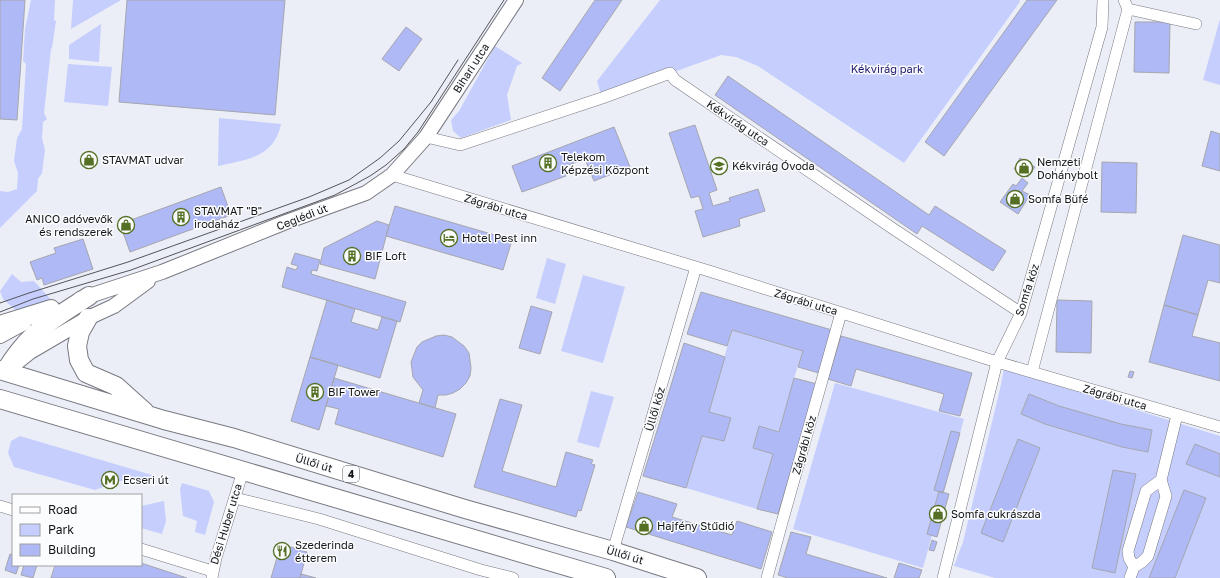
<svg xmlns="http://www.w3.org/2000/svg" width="1220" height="578" font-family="'Golos Text',sans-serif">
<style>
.green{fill:#c5cefd}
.building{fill:#afb9f5;stroke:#a5a6ae}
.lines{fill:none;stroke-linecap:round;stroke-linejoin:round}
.minor-casing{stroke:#787981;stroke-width:12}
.tertiary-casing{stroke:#787981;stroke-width:16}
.primary-casing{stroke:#787981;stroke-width:20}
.minor{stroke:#fff;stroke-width:11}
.tertiary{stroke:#fff;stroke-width:14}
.primary{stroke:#fff;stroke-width:18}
.tram{stroke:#535458;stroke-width:1}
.labels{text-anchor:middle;stroke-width:3;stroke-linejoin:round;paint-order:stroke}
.shield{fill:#fbfcfe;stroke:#595a5c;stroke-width:1}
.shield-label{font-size:10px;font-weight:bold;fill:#141517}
.street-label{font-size:11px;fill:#141517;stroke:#fbfcfe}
.park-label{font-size:11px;fill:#201a6e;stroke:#fbfcfe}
.poi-label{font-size:11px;fill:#141517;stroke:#fbfcfe;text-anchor:start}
</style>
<rect width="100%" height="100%" fill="#eceef7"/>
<path class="green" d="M31,0H55L54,20L56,21L52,48L51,49L44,113L47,119L43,122L42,138L45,150L42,173L38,179L37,191L0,228V191L8,192L17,189L18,173L14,161L17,138L22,129L26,64L23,61L25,29Z
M73,0H121L71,29Z
M660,0H1020L1019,3L904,163L758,66L736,57L721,55L602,98L597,81Z
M1220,19V85L1203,80Z
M101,24L99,62L69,59V45Z
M495,46L522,63L517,66L507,95L511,120L461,138L453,131L451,120L459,111Z
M68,64L112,67L108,106L64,102Z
M219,118L281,124C274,158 247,159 218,166Z
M547,258L566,264L555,304L536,298Z
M12,274L21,282L34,281L55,304L21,315L3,299L0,291Z
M583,275L625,287L603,363L561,351Z
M732,330L803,351L794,378L779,432L759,426L773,454L757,509L686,488L702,436L724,441L731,419L709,412Z
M1004,369L1220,436V578H995L954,566L963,542L1000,389Z
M835,383L964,419L923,568L793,529Z
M591,391L614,397L599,448L577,442Z
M20,436L152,475L148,481H119L95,490L14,467L8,453L11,441Z
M182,483L209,491L214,502L205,535L195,532L197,521L183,516L180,489Z
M164,501L166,521L162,534L141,528V506Z"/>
<path class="building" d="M0,0H25L17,120L0,119Z
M127,0H285L275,115L119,102Z
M595,0H622L560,91L542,78Z
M1027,0H1057L944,156L925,142Z
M1135,22H1170L1169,73L1134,72Z
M406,27L422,39L399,71L382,59Z
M728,76L929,215L935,206L1006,251L993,271L922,226L917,234L715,95Z
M695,125L717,190L709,193L713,206L730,201L729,198L758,189L765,211L739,219L740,226L703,237L695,211L703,209L699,196L691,198L669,133Z
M614,127L630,167L594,181L585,159L563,167L566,176L522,192L512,166Z
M1211,131L1220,134V171L1202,166Z
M1020,158L1035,167L1028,177L1014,169Z
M1102,162L1137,163L1136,213L1101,212Z
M1022,178L1028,183L1022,191L1030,195L1018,214L1000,202L1013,184L1016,186Z
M221,187L231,215L130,252L120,224Z
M395,206L512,240L503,270L386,236Z
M377,221L389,225L375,279L320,264L324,248Z
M1183,235L1220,245V283L1208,280L1198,315L1164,305Z
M83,239L93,269L44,285L42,278L37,280L30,262L56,253L54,248Z
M295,253L320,260L317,271L312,270L311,274L406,302L400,322L282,287L287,267L296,270L298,266L291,264Z
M701,292L832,330L819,373L798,367L803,351L732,330L727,346L687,334Z
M327,300L355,309L351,322L378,330L382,317L397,321L380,378L310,357Z
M1057,300L1092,301L1091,353L1056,352Z
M1164,305L1198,315L1192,336L1220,343V381L1149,362Z
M531,306L552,312L540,354L519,348Z
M444,335L452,337L464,346L469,353L471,368L470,376L466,383L460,389L453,393L446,395H438L435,408L419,403L423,390L413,377L411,362L417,347L422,342L436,336Z
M841,336L972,373L960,416L939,411L944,394L856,369L851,386L828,379Z
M684,343L725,357L709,412L731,418L724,441L702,436L686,488L643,476Z
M310,357L338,365L319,430L291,421Z
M1130,371L1134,372L1132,378L1128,377Z
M334,378L456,414L443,457L335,424L339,409L326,406Z
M794,378L817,384L778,514L757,509L773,454L753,448L759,426L779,432Z
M1029,394L1059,406L1121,424L1152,430L1148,452L1122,447L1045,424L1021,414Z
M500,399L522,405L502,471L556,487L566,452L593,460L591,464L595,465L581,511L578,510L576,517L474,487Z
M951,431L960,433L943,493L934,490Z
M1018,439L1040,448L1003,542L981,533Z
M1195,444L1220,454V477L1186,464Z
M1113,470L1136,474L1115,573L1092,568Z
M1184,490L1206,498L1175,578H1149Z
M939,491L949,494L937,537L927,534Z
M638,492L677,504L672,517L732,535L737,521L772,532L761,569L626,527Z
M791,532L811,537L806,554L887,578H788L778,575Z
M932,540L937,542L934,551L929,550Z
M281,544L307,552L300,578H271Z
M10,554L13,555V565H19L16,574L5,570Z
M141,563L187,578H51L55,565H141Z
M899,563L922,570L919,578H894Z
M24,565H37L33,578L21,575Z
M301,574L316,578H300Z"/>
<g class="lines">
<g class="minor-casing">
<path id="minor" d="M1128,9L1196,24
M426,137L460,145L602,98L670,73L675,80L895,230L1021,313
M392,175L709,271L997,362L1220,427
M1032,372L1128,9L1124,0
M1161,480L1146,491L1128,551L1129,558L1134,567L1142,562L1148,556L1166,496L1161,480L1177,415
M235,498L319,519L481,570L513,578
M0,506L13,510
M141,549L212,571
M613,551L696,267
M212,578L216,558L243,471
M767,578L781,526L841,313
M943,578L997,362L1021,313L1102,27L1103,0
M1130,578L1134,567"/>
</g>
<g class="tertiary-casing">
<path id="tertiary" d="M80,299L162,272L286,222L366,193L392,175L426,137L516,0
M0,336L24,323
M15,364L30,352L88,318L114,306L148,281"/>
</g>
<g class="primary-casing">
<path id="primary" d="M88,318L80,332L77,346L79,360L86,373L116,386L145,412
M0,325L51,309
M0,370L164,420L234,438L465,509L613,551L697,578
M5,371C10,364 14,357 20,350C38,327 64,312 89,296
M0,399L606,578"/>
</g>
<use href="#minor" class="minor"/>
<use href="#tertiary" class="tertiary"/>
<use href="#primary" class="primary"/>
<path class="tram" d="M0,303L29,293L128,262L309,197L349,180L380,158L399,141L431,102L458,60
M0,312L33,299L131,270L335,195L370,176L386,165L404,149L418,132L504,0"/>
</g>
<defs>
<g id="shop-ring" transform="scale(0.9)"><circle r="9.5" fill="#fbfcfe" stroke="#557024" stroke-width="1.5"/><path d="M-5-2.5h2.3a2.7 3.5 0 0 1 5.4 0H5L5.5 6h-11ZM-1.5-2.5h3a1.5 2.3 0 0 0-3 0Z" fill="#557024"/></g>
<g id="building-ring" transform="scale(0.9)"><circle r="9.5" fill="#fbfcfe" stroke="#557024" stroke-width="1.5"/><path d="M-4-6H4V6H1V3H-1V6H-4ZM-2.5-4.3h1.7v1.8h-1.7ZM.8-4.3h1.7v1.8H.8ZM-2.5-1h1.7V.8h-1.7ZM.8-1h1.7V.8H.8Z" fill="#557024"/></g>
<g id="school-ring" transform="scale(0.9)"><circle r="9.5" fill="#fbfcfe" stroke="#557024" stroke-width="1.5"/><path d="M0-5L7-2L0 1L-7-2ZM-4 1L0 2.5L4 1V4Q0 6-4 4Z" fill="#557024"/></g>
<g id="hotel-ring" transform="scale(0.9)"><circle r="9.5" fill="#fbfcfe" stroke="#557024" stroke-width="1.5"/><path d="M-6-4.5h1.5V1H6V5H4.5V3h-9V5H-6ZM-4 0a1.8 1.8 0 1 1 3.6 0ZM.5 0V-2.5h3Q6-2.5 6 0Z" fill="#557024"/></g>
<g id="metro-ring" transform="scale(0.9)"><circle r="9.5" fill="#fbfcfe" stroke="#557024" stroke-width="1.5"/><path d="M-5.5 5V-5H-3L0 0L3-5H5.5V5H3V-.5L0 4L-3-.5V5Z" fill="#557024"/></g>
<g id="restaurant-ring" transform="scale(0.9)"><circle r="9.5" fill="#fbfcfe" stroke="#557024" stroke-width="1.5"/><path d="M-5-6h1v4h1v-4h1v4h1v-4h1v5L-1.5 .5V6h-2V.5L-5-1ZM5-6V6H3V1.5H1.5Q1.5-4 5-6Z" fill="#557024"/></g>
</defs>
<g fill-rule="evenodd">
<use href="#shop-ring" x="89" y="160"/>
<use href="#building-ring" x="548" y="163"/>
<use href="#school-ring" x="719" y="166"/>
<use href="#shop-ring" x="1024" y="168"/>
<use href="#shop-ring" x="1015" y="199"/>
<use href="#building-ring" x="181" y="217"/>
<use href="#shop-ring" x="126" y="225"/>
<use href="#hotel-ring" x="449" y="238"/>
<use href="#building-ring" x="352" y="256"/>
<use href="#building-ring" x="315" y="392"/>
<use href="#metro-ring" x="110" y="480"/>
<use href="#shop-ring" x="938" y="514"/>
<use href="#shop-ring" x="644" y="526"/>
<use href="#restaurant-ring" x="282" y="551"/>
</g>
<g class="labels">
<rect class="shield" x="343" y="466" width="16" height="16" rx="3"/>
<g class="shield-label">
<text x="351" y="478">4</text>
</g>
<g class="street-label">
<text transform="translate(471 68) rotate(-57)" y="4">Bihari utca</text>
<text transform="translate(738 123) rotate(34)" y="4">Kékvirág utca</text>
<text transform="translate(496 207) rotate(17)" y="4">Zágrábi utca</text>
<text transform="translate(302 217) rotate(-21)" y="4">Ceglédi út</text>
<text transform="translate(1027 290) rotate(-72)" y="4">Somfa köz</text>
<text transform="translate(806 302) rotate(17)" y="4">Zágrábi utca</text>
<text transform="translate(1115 397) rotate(16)" y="4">Zágrábi utca</text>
<text transform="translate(655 409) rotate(-74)" y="4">Üllői köz</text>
<text transform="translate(804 445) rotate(-74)" y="4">Zágrábi köz</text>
<text transform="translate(314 463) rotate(17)" y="4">Üllői út</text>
<text transform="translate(226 524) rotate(-73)" y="4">Dési Huber utca</text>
<text transform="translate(625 555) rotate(17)" y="4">Üllői út</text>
</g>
<g class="park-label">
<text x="887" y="73">Kékvirág park</text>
</g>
<g class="poi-label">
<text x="561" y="161">Telekom<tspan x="561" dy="13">Képzési Központ</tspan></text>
<text x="102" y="164">STAVMAT udvar</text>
<text x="1037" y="166">Nemzeti<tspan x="1037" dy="13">Dohánybolt</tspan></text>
<text x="732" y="170">Kékvirág Óvoda</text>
<text x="1028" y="203">Somfa Büfé</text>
<text x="194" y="215">STAVMAT "B"<tspan x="194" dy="13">irodaház</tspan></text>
<text x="113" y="223" text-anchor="end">ANICO adóvevők<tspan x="113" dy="13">és rendszerek</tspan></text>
<text x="462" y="242">Hotel Pest inn</text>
<text x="365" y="260">BIF Loft</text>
<text x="328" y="396">BIF Tower</text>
<text x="123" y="484">Ecseri út</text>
<text x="951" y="518">Somfa cukrászda</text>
<text x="657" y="530">Hajfény Stűdió</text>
<text x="295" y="549">Szederinda<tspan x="295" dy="13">étterem</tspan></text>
</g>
</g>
<rect x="12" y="494" width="130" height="72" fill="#fbfcfe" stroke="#9fa0a2"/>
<rect x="20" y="507" width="20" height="6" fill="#ffffff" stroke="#9fa0a2"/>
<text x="48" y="514" font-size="12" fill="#141517">Road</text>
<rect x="20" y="524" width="20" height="12" fill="#c5cefd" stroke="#9fa0a2"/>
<text x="48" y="534" font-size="12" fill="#141517">Park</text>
<rect x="20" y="544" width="20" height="12" fill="#afb9f5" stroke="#9fa0a2"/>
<text x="48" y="554" font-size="12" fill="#141517">Building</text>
</svg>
